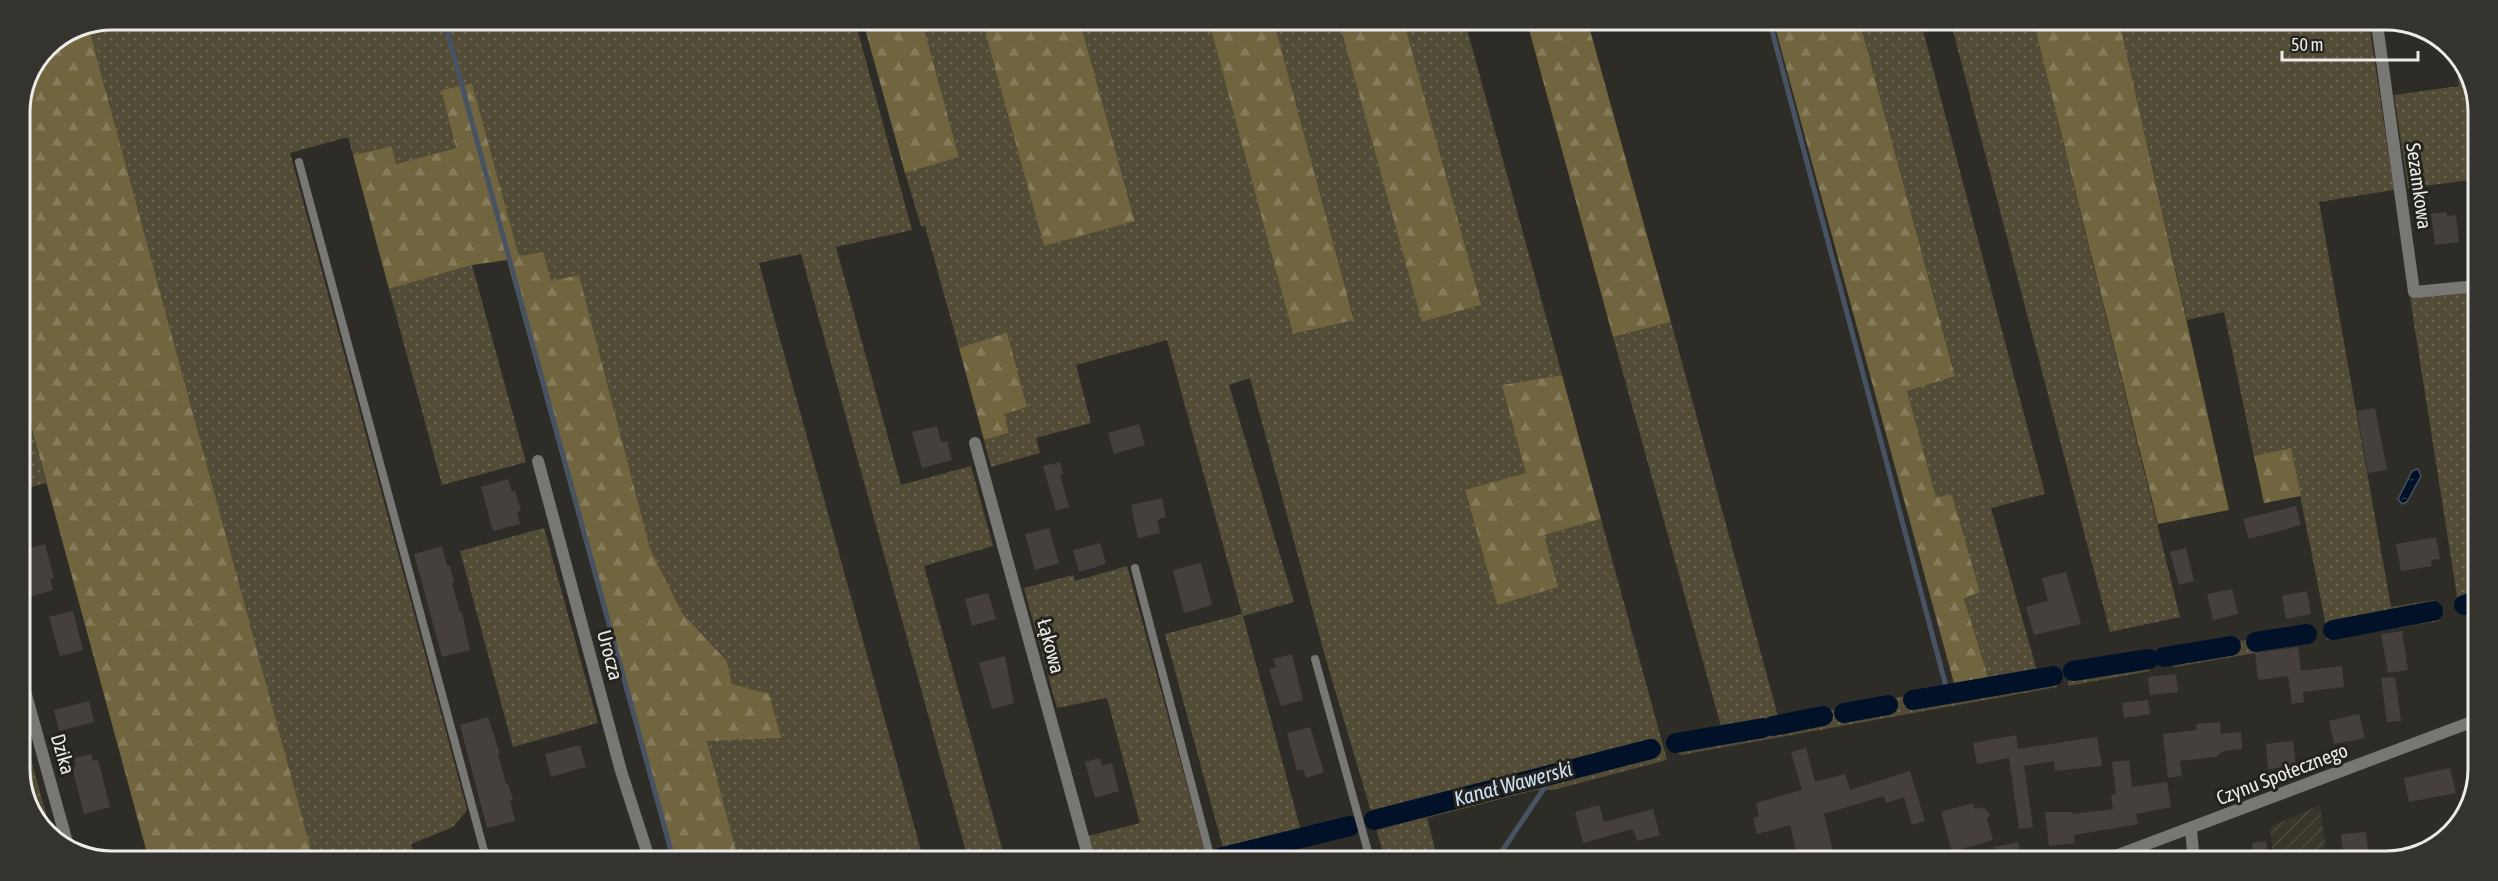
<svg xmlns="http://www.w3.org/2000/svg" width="2498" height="881" font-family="'Asap Condensed',sans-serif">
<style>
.industrial{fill:url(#industrial-furrows)}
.grass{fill:url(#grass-dots)}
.forest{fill:url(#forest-firs)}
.water{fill:url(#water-ripples);stroke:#475362;stroke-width:1.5}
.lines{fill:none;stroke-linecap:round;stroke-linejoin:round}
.stream{stroke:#475362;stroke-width:5}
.canal{stroke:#001128;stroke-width:20}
.building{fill:#45403d}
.service{stroke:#777774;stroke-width:8}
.minor{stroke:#777774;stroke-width:12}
.labels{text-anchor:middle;stroke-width:6;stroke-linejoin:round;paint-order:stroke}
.street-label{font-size:20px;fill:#edece9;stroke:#24231e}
.water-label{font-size:21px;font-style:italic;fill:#cee1f6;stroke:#24231e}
.rim{fill:none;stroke:#edece9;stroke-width:3}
</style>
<defs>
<pattern id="industrial-furrows" width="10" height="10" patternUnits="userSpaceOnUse" patternTransform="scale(1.5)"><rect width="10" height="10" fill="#39362b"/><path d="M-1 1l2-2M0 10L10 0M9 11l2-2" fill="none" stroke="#4c4a40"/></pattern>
<pattern id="grass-dots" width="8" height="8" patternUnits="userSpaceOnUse" patternTransform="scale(1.5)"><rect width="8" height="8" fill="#524b36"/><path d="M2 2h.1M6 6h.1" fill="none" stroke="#6b6553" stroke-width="1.8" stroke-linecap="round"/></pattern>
<pattern id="forest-firs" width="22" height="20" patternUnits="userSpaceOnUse" patternTransform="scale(1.5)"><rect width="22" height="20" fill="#71653f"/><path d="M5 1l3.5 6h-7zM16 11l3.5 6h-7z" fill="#867b5b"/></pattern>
<pattern id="water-ripples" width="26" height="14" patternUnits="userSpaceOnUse" patternTransform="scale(1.5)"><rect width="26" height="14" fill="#001128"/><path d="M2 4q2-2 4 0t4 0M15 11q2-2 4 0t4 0" fill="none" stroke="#263447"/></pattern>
</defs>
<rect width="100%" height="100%" fill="#2e2c27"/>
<path class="industrial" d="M2320,805L2327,861H2274L2270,827Z"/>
<path class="grass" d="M112,20L855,21L912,230L836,247L901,485L971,466L993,546L924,566L1005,859H968L801,254L759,263L923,858H738L707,741L732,684L727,661L682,613L650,548L579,275L551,282L519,256L472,83L441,90L456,148L396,164L392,146L353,155L348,137L290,153L467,810L453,827L411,844L415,857H313L89,29Z
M922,21H982L1044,246L1135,220L1080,22H1209L1293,334L1354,319L1274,22H1339L1423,322L1480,305L1404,22H1465L1562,375L1502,385L1527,473L1465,491L1497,605L1544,535L1601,519L1667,760L1553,790H1536L1427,818L1438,860L1385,859L1325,656L1250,378L1229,385L1294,602L1243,616L1301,831L1351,818L1355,832L1240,859H1226L1165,634L1242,614L1167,340L1076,365L1091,423L1036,438L1040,453L991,467L984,440L1009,433L1004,414L1006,334L959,348L925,226H921L905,173L959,157Z
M1860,23H1921L2045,494L1991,508L2037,671L2054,667L2057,687L1681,755L1676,752V740L1722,730L1613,337L1671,322L1779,720L1989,680L1964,597L1980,592L1952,496L1936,498L1907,391L1955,375Z
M1951,23L2034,24L2180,617L2110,632Z
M2120,24H2369L2394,190L2319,202L2391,607L2434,600L2439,621L2326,640V626L2291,449L2254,456L2224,312L2187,320Z
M2455,52L2459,55L2478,106L2477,230L2471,180L2408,188L2394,95L2459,86Z
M472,265L526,462L442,485L389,289Z
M2477,291L2475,615L2467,616L2457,596L2410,298Z
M20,385L46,483L20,490Z
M544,528L598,723L513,747L460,551Z
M1127,566L1207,859H1095L1088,836L1140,823L1107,698L1057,708L1024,588L1073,575L1075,581Z
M2309,630L2307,644L2175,667L2166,663L2163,653Z
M2148,656L2150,671L2068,686L2069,671Z
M20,720L52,835C17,810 20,758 20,720Z"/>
<path class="forest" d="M863,21H922L959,157L905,173Z
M982,21L1080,22L1135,221L1044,246Z
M1209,22H1274L1354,320L1293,334Z
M1339,22H1404L1481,305L1422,322Z
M1527,22L1588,23L1671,322L1613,337Z
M1774,23H1860L1955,376L1907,391L1936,497L1952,495L1980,592L1964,598L1989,680L1955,687Z
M2034,24H2120L2229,510L2158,524Z
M89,29L313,857H148L20,385V106L47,46Z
M472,83L519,256L543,252L551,281L579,275L650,548L682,613L727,661L732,684L769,694L781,738L707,741L738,858H671L507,260L472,265L389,289L353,155L392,146L396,164L456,148L441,90Z
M1007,333L1027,407L1004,414L1009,433L984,440L959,348Z
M1562,375L1601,519L1544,535L1558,587L1497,605L1465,490L1526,473L1502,385Z
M2291,448L2301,496L2264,503L2254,456Z"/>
<path class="water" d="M2418,469L2421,476L2407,502L2402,504L2398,499L2412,471Z"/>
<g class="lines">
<path class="stream" d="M444,20L673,858
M1770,23L1948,694
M1496,860L1553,775"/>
<path class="canal" d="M2464,605L2475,602
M2333,630L2433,611
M2256,642L2307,634
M2164,657L2231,646
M2073,671L2149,659
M1913,700L2053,676
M1844,713L1888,705
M1773,726L1823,716
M1676,743L1763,728
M1374,820L1651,749
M1223,857L1350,826"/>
</g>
<path class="building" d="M2447,212V216L2456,215L2459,242L2435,245L2431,214Z
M2375,408L2387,470L2368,473L2357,411Z
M1139,424L1145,445L1114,454L1108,433Z
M937,426L941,442L947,441L952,460L922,468L912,432Z
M1060,462L1063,474L1060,475L1069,507L1056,511L1043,466Z
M508,479L512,492L515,490L521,511L517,512L520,524L493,531L481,487Z
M1162,498L1166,517L1157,520L1160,533L1138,538L1131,505Z
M2296,506L2301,525L2249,539L2243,519Z
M1049,528L1059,563L1035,570L1025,534Z
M2436,537L2440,559L2431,560L2432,566L2401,571L2396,544Z
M1100,543L1106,564L1079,572L1073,550Z
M45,544L54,578L50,579L53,590L30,597L22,570L20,571V551Z
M442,546L447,566H450L454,582L452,583L460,613L462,612L470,650L442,657L414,554Z
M2186,548L2194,581L2179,585L2170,552Z
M1201,563L1212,605L1184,613L1173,570Z
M2066,572L2081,624L2034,635L2026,607L2048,601L2042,578Z
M2232,589L2238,614L2213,620L2207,594Z
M2307,591L2311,614L2286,619L2282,596Z
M988,593L996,619L972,626L965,599Z
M73,611L83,650L60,656L49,617Z
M2402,631L2408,670L2388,673L2381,634Z
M2298,647L2301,671L2342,666L2344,687L2303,692L2304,702L2292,704L2288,676L2258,680L2255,653Z
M1292,654L1303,700L1281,706L1269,669L1276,667L1273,659Z
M1005,656L1014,703L992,709L979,663Z
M2176,674L2178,692L2150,695L2148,677Z
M2395,677L2401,721L2387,722L2381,678Z
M2148,700L2150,714L2124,718L2122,703Z
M89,701L94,722L59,731L54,710Z
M2359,714L2365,738L2334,744L2329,721Z
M488,717L500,754H498L506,784H508L513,800L510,801L515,821L487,828L460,725Z
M2220,722L2221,734L2241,732L2242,749L2223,751L2216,757L2180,761L2182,776L2168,778L2163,734L2197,730L2196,724Z
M1310,727L1324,772L1306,778L1303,769L1297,771L1287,733Z
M2016,735L2018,749L2097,737L2102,766L2055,771L2054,761L2024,766L2033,827L2019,829L2009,758L1977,764L1973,743Z
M2293,741L2296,766L2268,769L2266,744Z
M580,745L586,767L551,777L545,754Z
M1806,748L1815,782L1845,774L1850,790L1910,771L1925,821L1912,825L1904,797L1886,803L1884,796L1824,814L1835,860H1802L1800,854L1797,855L1790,825L1757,834L1753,818L1759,816L1756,803L1802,790L1791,752Z
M91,754L93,761L98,760L110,807L84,814L72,767L76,766L74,758Z
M1100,758L1102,766L1112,763L1119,791L1095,798L1085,762Z
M2129,760L2132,787L2167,782L2171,807L2136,814L2138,824L2074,835L2075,843L2049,846L2045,812H2072L2073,814L2113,809L2111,795L2116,794L2112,762Z
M2450,768L2456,793L2409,802L2404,778Z
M1973,803L1975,809L1983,807L1990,814L1987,820L1993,840L1952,852L1941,812Z
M1599,805L1604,822L1653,809L1660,835L1637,841L1633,829L1583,843L1575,812Z
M2366,832L2368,852L2343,855L2341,834Z
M2266,841L2268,861H2254L2252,843Z
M2018,842L2022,861H1997L1994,847Z"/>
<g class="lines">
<path class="service" d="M299,162L486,858
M1135,568L1211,859
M1315,659L1370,859"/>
<path class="minor" d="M2377,24L2414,292L2477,286
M975,443L1089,859
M538,461L621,771L649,858
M20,673L68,846
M2191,830L2194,861
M2102,861L2474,721"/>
</g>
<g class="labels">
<g class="street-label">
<text transform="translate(2419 186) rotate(82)" y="7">Sezamkowa</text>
<text transform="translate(1051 646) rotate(75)" y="7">Łąkowa</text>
<text transform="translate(610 655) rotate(75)" y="7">Urocza</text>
<text transform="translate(63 754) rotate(74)" y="7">Dzika</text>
<text transform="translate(2282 774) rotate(-21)" y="7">Czynu Społecznego</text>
</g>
<g class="water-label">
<text transform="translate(1513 784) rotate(-15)" y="7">Kanał Wawerski</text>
</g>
</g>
<path d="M0 0H2498V881H0ZM112 30H2386A82 82 0 0 1 2468 112V769A82 82 0 0 1 2386 851H112A82 82 0 0 1 30 769V112A82 82 0 0 1 112 30Z" fill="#34332e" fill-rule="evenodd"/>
<path class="rim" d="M112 30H2386A82 82 0 0 1 2468 112V769A82 82 0 0 1 2386 851H112A82 82 0 0 1 30 769V112A82 82 0 0 1 112 30Z"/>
<path d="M2282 51v9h136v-9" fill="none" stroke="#edece9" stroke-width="3"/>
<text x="2291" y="51" font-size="18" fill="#edece9" stroke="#24231e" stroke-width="4.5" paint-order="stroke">50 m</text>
</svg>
